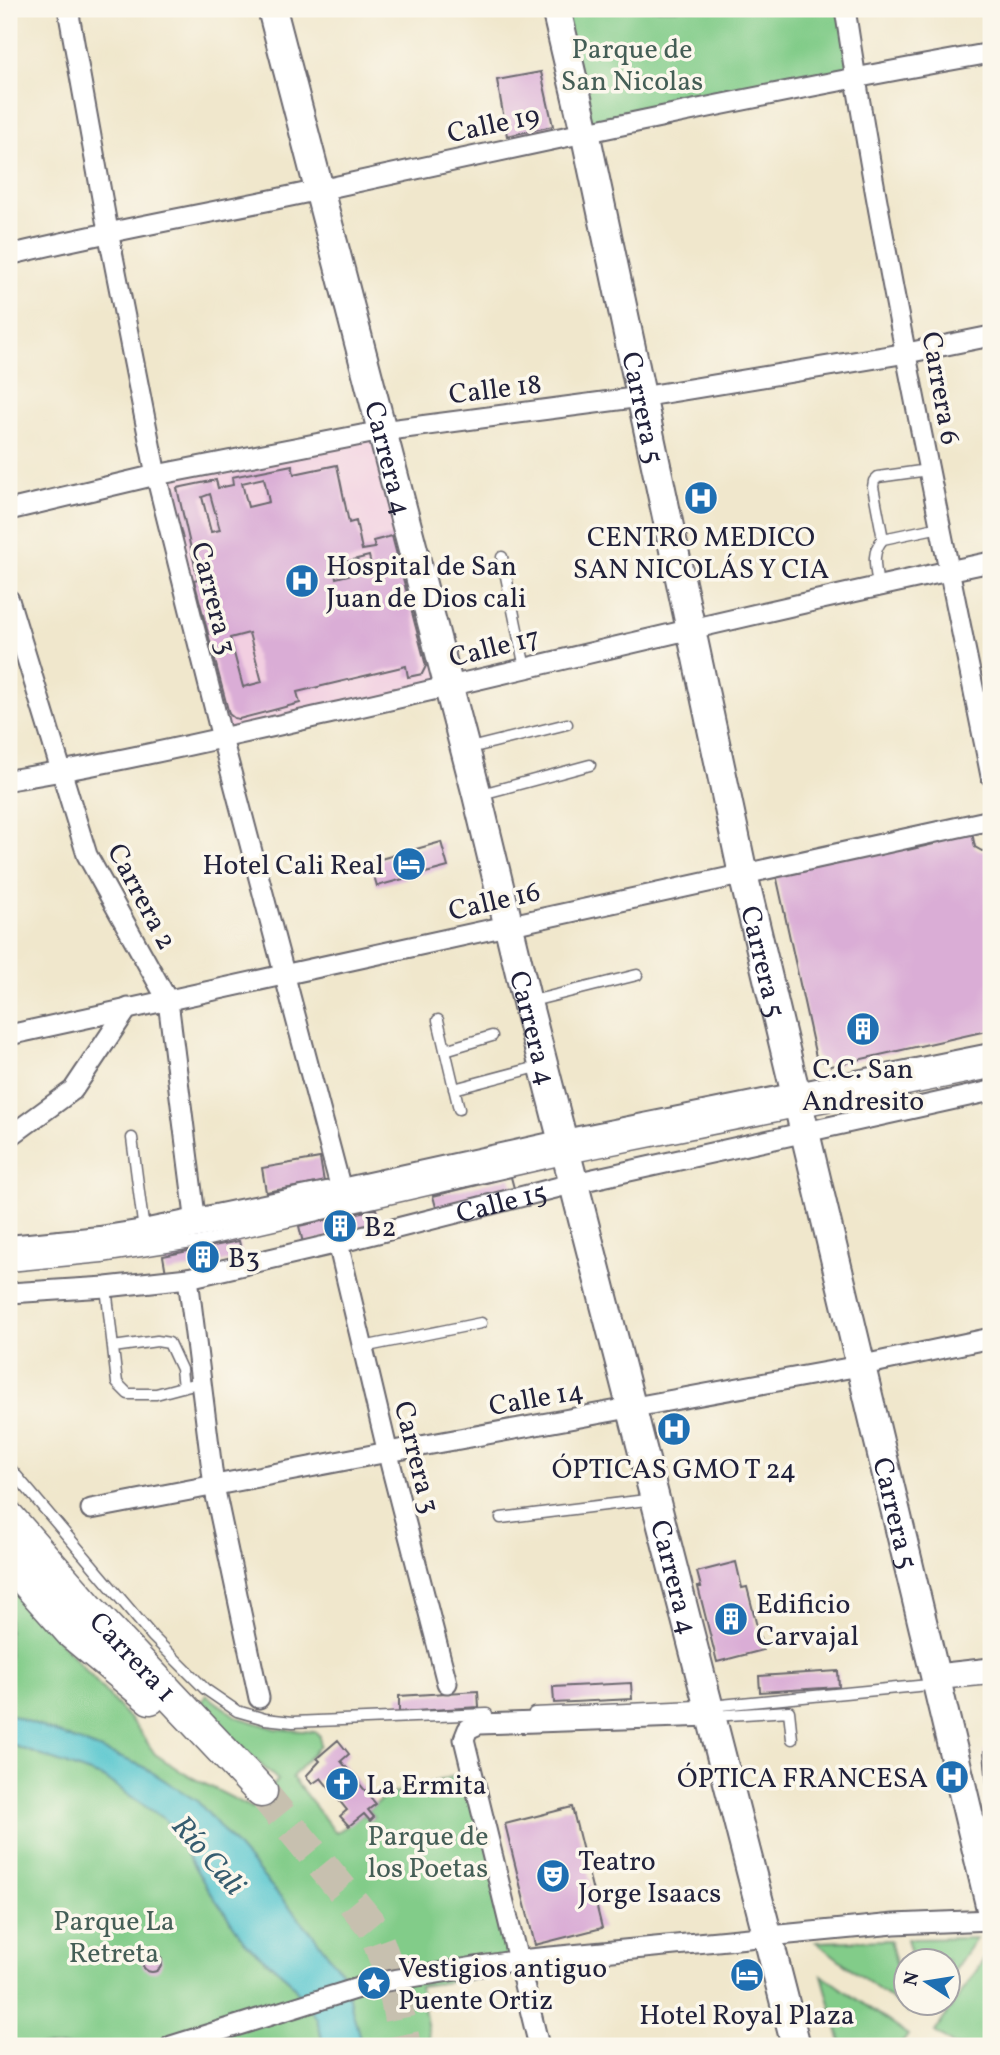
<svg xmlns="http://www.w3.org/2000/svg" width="1000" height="2055" font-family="Vollkorn,serif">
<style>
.built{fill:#f2cfe1}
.green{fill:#82cc89;stroke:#527762;stroke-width:2}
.water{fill:#5ac7cf;stroke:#3e7485;stroke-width:2}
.building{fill:#daadd6;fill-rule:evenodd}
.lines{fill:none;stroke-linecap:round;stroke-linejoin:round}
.primary-tunnel{stroke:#c7c0af;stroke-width:32;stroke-dasharray:32 16;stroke-linecap:butt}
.lane-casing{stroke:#6a676e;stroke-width:13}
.street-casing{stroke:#6a676e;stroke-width:23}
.secondary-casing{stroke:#6a676e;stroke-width:32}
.primary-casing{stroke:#6a676e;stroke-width:35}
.lane{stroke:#fff;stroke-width:10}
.street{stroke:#fff;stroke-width:19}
.secondary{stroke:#fff;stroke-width:28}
.primary{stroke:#fff;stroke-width:32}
.labels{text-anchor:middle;stroke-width:7;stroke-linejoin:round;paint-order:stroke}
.park-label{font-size:28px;fill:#445e56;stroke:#fbf7ec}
.street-label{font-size:28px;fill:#22223b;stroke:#fbf7ec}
.poi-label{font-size:28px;fill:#22223b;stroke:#fbf7ec;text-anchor:start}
.water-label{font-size:30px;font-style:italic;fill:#365c6f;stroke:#fbf7ec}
</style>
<rect width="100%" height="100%" fill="#fbf7ec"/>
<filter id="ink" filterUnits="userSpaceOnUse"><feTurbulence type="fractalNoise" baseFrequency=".0143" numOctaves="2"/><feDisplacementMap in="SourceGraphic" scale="14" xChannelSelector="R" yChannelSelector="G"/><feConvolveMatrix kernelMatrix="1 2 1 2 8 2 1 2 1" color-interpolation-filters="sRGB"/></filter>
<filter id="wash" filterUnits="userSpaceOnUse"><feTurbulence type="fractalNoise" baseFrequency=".00686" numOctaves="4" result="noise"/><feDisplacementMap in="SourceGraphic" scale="28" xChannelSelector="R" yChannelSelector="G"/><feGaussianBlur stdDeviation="1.57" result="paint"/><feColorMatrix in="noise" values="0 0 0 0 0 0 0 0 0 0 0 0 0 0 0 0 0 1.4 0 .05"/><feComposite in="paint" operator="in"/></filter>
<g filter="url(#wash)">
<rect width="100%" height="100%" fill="#f0e7cc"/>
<path class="built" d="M382,431L448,687L222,738L156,475Z"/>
<path class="green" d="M556,9H845L855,76L585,132Z
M9,1585L136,1726L155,1754L185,1774L252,1808L278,1780L198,1709L206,1695L237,1717L277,1729L315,1732L320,1736V1745L292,1777L336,1833L364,1814L370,1820L374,1817L368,1810L385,1796L472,1771L522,1972L420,1986L431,2046H362L342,1973L311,1932L198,1802L142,1766L9,1714Z
M9,1744L104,1778L167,1821L206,1886L247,1944L289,1980L317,2019L324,2046H9Z
M976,1938L948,1979V1960H913L907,1939Z
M890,1940L906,2002L908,2012L816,1942Z
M987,1955L991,1973V2046H955L935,2032Z
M822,1975L908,2035L900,2046H842Z"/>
<path class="water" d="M9,1714L142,1766L198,1802L311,1932L342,1973L362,2046H324L317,2019L289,1980L247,1944L206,1886L167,1821L104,1778L9,1744Z"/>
<g id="blocks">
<path class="building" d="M541,72L553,126L507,136L497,80Z
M292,465L294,474L337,465L349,523L356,521L362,550L375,548L373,541L392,536L426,666L422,674L408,677L406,666L297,692L300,703L239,719L234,718L229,714L194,580L198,579L177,488L216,480L218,488L233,485L232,477ZM264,478L269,502L248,507L242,483ZM210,494L220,530L211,532L202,497ZM369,556L372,569L336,578L333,565ZM249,633L262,682L243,687L230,638Z
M971,828L975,847L982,851L988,850L991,866V1030L831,1066L816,1057L775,870L906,841L908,850L934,844L933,835Z
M441,842L448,867L377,886L370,862Z
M320,1158L324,1182L266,1192L262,1168Z
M511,1177L515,1192L437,1211L433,1196Z
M376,1209L380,1226L303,1243L299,1226Z
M239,1241L243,1258L166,1273L163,1256Z
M736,1562L742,1588L747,1587L763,1650L717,1662L698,1587H701L697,1572Z
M838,1671L839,1687L760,1692L759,1676Z
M631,1683L632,1699L554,1703L553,1687Z
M478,1691L479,1707L399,1712V1696Z
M338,1740L349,1754L341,1761L376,1804L368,1810L374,1817L370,1821L364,1814L349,1826L340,1816L347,1810L321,1778L312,1784L306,1776L320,1761L317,1758Z
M991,1750V1808H989L984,1751Z
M572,1807L602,1928L535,1945L505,1824Z
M142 1962a10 10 0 1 1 20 0a10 10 0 1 1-20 0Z"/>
</g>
</g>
<g filter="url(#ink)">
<use href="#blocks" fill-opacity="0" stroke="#6a676e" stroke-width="2"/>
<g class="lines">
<path class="primary-tunnel" d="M261,1791L373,1927L392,1979L405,2046"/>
<g class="lane-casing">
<path id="lane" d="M883,539L873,487L874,481L878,477L928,470
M502,557L525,668
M878,586C876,569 870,553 883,539L940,527
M466,749L567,724
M478,795L590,765
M528,1002L637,975
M438,1020L459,1109
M445,1050L492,1036
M454,1089L541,1066
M132,1138L144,1231
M9,1266L102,1257L199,1242L568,1158L991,1073
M106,1287L117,1383L128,1394H156L201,1382
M113,1347L157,1341L169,1343L181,1369L183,1387
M363,1347L481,1323
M9,1467L153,1637L205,1689L237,1711L265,1719L293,1722L487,1714
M501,1518L654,1499
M534,1713L721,1705L991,1679
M713,1716L789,1711L792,1739"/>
</g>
<g class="street-casing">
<g id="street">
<path d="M68,9L108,231L156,475L222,738L342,1193"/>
<path d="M845,9C884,266 940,521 991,776"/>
<path d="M9,255C115,229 222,211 329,188C549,140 769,92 991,53"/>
<path d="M9,510L156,475L382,431L641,397L907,353L991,336"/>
<path d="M9,600L87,855L168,1001L196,1224"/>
<path d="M9,780C122,762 234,735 346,710C561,661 775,607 991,562"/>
<path d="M9,1035L991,820"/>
<path d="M9,1137L73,1090L128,1008"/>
<path d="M338,1243L391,1466L447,1683"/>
<path d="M188,1278L214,1486L259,1698"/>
<path id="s1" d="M9,1293L106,1287L188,1278L338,1243L575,1183L991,1091"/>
<path d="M91,1509L388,1452L854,1367L991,1338"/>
<path d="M936,1674L991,1668"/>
<path d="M171,2046L374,1983L519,1960L894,1924L991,1920"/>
<path d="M539,2046L464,1739L468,1729L479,1724L710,1716"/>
</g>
</g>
<g class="secondary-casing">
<g id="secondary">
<path id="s2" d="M272,9L477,795L527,1002L796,2046"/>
<path id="s3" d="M556,9L585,132L743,874L991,1909"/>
<path d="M9,1250L100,1241L144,1234L342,1193L565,1144L991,1058"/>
</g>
</g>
<g class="primary-casing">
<g id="primary">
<path id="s4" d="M9,1518L89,1609L261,1791"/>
<path d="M9,1562L72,1633L150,1698"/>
</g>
</g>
<use href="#lane" class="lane"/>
<use href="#street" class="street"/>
<use href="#secondary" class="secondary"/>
<use href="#primary" class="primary"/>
</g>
</g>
<defs>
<g id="hospital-disc" transform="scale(1.75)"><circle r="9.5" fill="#1f6fb2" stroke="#fbf7ec"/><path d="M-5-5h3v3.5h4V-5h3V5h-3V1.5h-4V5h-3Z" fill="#fff"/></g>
<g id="hotel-disc" transform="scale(1.75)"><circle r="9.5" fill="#1f6fb2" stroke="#fbf7ec"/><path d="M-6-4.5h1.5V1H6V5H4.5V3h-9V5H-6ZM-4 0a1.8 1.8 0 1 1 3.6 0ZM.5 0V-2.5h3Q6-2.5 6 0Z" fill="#fff"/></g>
<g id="building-disc" transform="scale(1.75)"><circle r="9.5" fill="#1f6fb2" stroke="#fbf7ec"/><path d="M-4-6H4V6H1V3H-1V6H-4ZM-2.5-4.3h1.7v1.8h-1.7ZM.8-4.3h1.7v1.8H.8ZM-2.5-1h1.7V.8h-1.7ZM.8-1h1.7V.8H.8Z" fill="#fff"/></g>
<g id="church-disc" transform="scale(1.75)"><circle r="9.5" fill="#1f6fb2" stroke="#fbf7ec"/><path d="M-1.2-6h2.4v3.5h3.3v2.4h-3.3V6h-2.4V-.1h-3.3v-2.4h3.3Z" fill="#fff"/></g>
<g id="theatre-disc" transform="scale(1.75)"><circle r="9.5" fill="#1f6fb2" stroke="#fbf7ec"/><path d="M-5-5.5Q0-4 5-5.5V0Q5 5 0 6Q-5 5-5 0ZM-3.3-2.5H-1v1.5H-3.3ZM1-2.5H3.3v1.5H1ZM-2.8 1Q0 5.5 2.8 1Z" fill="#fff"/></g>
<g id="sight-disc" transform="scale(1.75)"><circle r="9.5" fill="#1f6fb2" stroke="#fbf7ec"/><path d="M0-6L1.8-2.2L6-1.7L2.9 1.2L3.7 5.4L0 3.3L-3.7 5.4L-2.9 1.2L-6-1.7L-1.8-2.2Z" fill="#fff"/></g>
</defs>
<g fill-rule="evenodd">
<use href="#hospital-disc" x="701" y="498"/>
<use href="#hospital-disc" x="302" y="581"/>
<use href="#hotel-disc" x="409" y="864"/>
<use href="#building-disc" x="863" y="1029"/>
<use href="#building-disc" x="340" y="1226"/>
<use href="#building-disc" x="203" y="1257"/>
<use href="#hospital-disc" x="674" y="1429"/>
<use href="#building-disc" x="731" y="1619"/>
<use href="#hospital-disc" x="952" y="1777"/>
<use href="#church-disc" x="342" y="1784"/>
<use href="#theatre-disc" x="553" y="1876"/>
<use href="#hotel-disc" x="747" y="1975"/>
<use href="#sight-disc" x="374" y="1983"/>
</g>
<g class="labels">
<g class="park-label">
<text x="632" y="58">Parque de<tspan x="632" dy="32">San Nicolas</tspan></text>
<text x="428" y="1845">Parque de<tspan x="428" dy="32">los Poetas</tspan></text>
<text x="114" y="1930">Parque La<tspan x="114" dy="32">Retreta</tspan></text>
</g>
<g class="street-label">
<text transform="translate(493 123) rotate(-12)" y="10">Calle 19</text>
<text transform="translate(495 388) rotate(-7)" y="10">Calle 18</text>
<text transform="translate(942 388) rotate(80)" y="10">Carrera 6</text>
<text dy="10" stroke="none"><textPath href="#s3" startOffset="408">Carrera 5</textPath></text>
<text dy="10" stroke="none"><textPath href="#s2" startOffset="464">Carrera 4</textPath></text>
<text transform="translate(215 598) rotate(76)" y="10">Carrera 3</text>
<text transform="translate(494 646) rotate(-14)" y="10">Calle 17</text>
<text transform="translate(143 896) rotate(62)" y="10">Carrera 2</text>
<text transform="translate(494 900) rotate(-13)" y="10">Calle 16</text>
<text dy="10" stroke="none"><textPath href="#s3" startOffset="975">Carrera 5</textPath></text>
<text dy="10" stroke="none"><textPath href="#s2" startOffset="1052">Carrera 4</textPath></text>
<text dy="10" stroke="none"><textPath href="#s1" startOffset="502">Calle 15</textPath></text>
<text transform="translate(536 1397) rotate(-10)" y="10">Calle 14</text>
<text transform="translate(418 1457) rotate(76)" y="10">Carrera 3</text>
<text dy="10" stroke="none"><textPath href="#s3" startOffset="1542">Carrera 5</textPath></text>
<text dy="10" stroke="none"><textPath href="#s2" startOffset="1619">Carrera 4</textPath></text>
<text dy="10" stroke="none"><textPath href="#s4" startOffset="186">Carrera 1</textPath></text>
</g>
<g class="poi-label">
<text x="701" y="546" text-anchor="middle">CENTRO MEDICO<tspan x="701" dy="32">SAN NICOLÁS Y CIA</tspan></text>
<text x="326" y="575">Hospital de San<tspan x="326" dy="32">Juan de Dios cali</tspan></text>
<text x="384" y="874" text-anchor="end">Hotel Cali Real</text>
<text x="863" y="1078" text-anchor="middle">C.C. San<tspan x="863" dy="32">Andresito</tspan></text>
<text x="364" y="1236">B2</text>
<text x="228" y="1267">B3</text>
<text x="674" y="1478" text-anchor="middle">ÓPTICAS GMO T 24</text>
<text x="756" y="1613">Edificio<tspan x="756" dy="32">Carvajal</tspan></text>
<text x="928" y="1787" text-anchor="end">ÓPTICA FRANCESA</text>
<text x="366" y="1794">La Ermita</text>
<text x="578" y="1870">Teatro<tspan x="578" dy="32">Jorge Isaacs</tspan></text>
<text x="398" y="1977">Vestigios antiguo<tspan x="398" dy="32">Puente Ortiz</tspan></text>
<text x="747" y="2024" text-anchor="middle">Hotel Royal Plaza</text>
</g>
<g class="water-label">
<text transform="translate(209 1855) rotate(49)" y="10">Río Cali</text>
</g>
</g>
<rect width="1000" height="2055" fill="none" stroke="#fbf7ec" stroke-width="35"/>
<g transform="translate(927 1982) rotate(282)"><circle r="33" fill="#fbf7ec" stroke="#a4a2a5" stroke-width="2"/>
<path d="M0-5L12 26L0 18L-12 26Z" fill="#1f6fb2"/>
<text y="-10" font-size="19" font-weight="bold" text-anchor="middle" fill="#22223b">N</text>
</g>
</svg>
